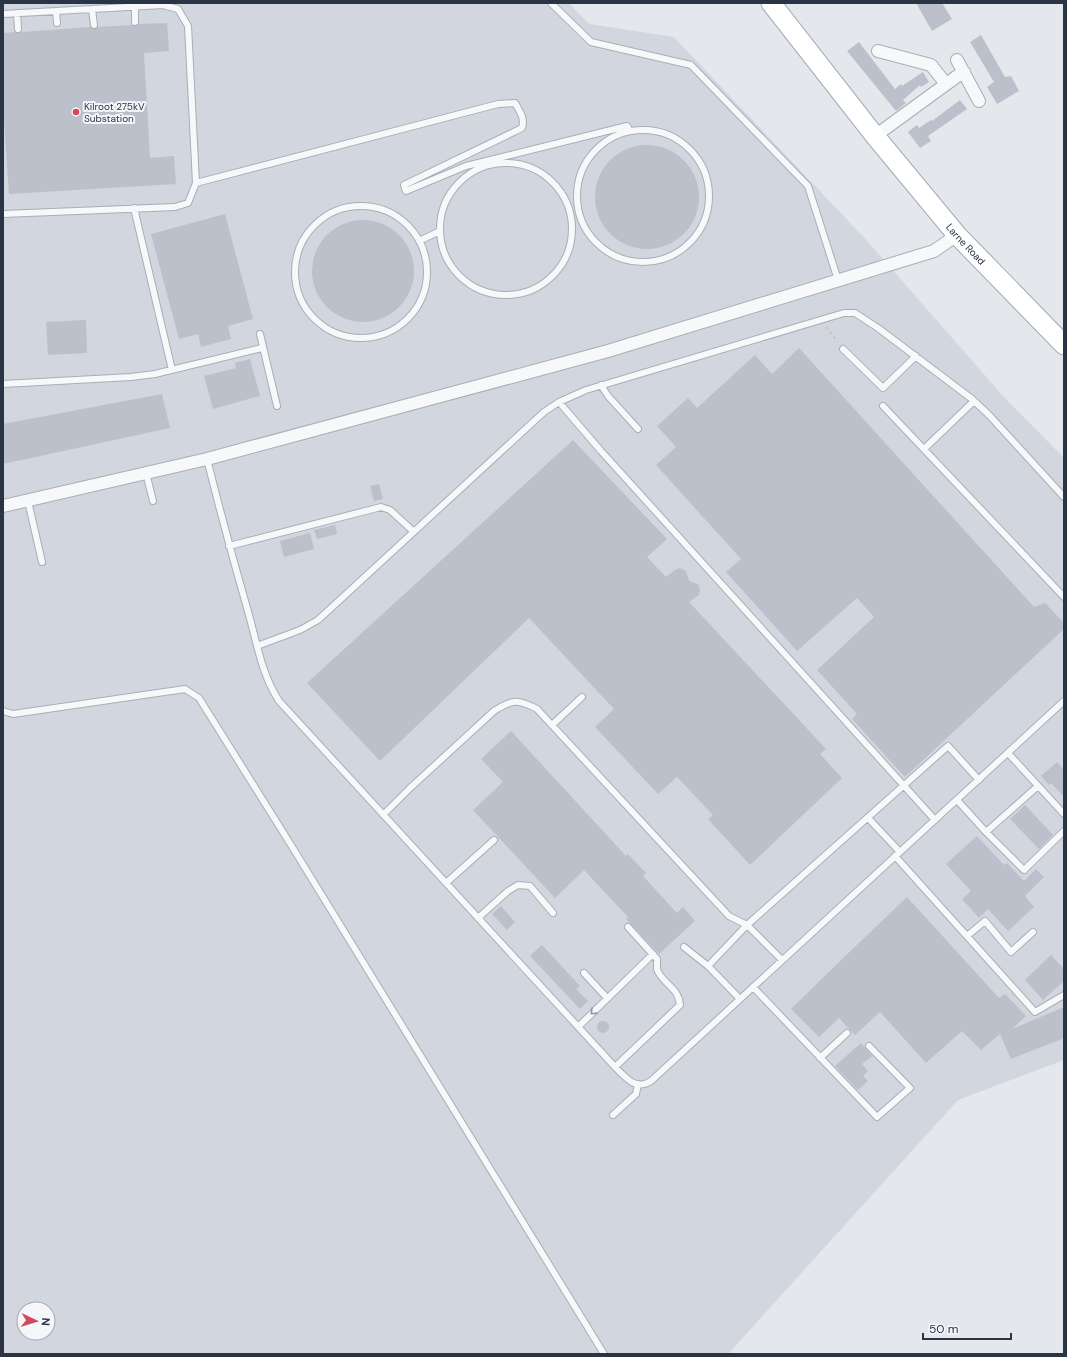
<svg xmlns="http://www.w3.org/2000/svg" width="1067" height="1357" font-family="'DM Sans',sans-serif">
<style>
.built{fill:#d2d6de;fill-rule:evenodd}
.building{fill:#bbc0ca}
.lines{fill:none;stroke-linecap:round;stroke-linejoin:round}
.service-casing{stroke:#a9aeb7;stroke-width:8}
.minor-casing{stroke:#a9aeb7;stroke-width:14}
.primary-casing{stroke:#a3abb8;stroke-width:21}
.path{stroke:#c2c5cb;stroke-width:2;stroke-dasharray:3 3;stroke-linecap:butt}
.service{stroke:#f7f8fa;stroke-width:6}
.minor{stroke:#f7f8fa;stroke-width:12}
.primary{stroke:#fff;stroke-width:19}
.oneway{stroke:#9196a0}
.poi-dot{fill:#d1495b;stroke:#f4f6f9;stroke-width:1.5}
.labels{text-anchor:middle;stroke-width:4;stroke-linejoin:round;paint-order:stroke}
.poi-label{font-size:10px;fill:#2b3445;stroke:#f4f6f9;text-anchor:start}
.street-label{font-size:10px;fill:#2b3445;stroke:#f4f6f9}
</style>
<rect width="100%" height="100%" fill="#e4e7ec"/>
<path class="built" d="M3,3H569L589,24L674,37L869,243L1003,396L1064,458V1060L958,1100L728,1354H3ZM24,1309H48V1333H24Z"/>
<path class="building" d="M916,3H942L952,19L932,31Z
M167,23L169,51L144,53L150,158L174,156L176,184L9,194L3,103V33L15,32L19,33L22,32L90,27L94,29L98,27L132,25L135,26L139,24Z
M981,35L1005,77L1011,76L1019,91L997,104L987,87L994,82L970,42Z
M859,42L895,89L901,84L902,86L923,72L929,82L921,87L920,85L903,100L906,103L896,111L847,51Z
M960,100L967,109L928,136L931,141L920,148L908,132L917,125L919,128L931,120L932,121Z
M595 197a52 52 0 1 1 104 0a52 52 0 1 1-104 0Z
M225,214L253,319L228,326L231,339L201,347L198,334L179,339L151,234Z
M312 271a51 51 0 1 1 102 0a51 51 0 1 1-102 0Z
M86,320L87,353L48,355L46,322Z
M799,348L1034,607L1045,603L1064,623V629L905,777L852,719L857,714L817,670L874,617L857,598L797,651L726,572L741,559L656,465L676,447L657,426L688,398L697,408L755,355L772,374Z
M250,359L260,396L213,409L204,376L236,368L235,363Z
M162,394L170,428L3,464V424Z
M573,440L667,539L647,557L666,577L675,570L680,568L686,571L689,581L698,584L700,590L699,595L689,602L826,749L820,754L842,778L750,865L708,819L713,815L677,777L658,794L595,727L614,709L529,618L380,761L307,683Z
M379,484L383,499L374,501L370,486Z
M335,525L337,534L317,539L314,530Z
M310,533L314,549L284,557L280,541Z
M511,731L626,856L628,854L646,873L643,876L677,913L683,907L695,921L659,954L626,919L628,917L584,870L555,898L473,810L503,782L481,759Z
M1057,762L1064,770V797L1051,783L1049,785L1041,776Z
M1025,805L1053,835L1039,849L1010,819Z
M977,836L1004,865L1007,863L1024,881L1036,869L1044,877L1025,896L1034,907L1008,931L988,909L979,918L962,899L971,891L946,864Z
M907,897L999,998L1005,994L1026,1016L1012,1029L1064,1007V1038L1011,1059L1000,1034L981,1050L962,1031L926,1063L880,1012L855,1035L839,1018L819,1037L791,1009L837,964Z
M501,906L515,922L507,930L492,914Z
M542,945L580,986L576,989L588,1001L580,1009L530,956Z
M1051,955L1064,969V981L1043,1000L1025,980Z
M597 1027a6 6 0 1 1 12 0a6 6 0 1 1-12 0Z
M861,1043L872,1056L862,1064L868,1071L863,1076L868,1081L858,1090L835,1066Z"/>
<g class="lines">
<g class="service-casing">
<path id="service" d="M551,3L591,42L691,65L808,186L838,280
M135,6V22
M92,9L94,25
M56,11L57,23
M17,13L18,29
M3,14L163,5L178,9L188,26L196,183L188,203L175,207L3,214
M577 196a66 66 0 1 1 132 0a66 66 0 1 1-132 0Z
M440 229a66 66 0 1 1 132 0a66 66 0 1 1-132 0Z
M196,183L498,104L515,103C520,112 525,118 522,128L404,185L406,191L466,166L627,126L630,131
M295 272a66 66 0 1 1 132 0a66 66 0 1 1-132 0Z
M134,208L172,370
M419,241L440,231
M260,334L277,406
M843,349L883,388L916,356
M3,384L131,377L155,374L262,348
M601,385L608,396L638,429
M559,402L601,451L935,820
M883,406L1064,597
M924,449L974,401
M207,459C220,511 234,563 249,615C257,644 262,675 279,701L615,1067C626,1078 636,1091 651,1081L1064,701
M146,473L153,501
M28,501L42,562
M229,546L381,507L390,510L414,532
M257,646L300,630L318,620L544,412L559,402L586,390L844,313H855L878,328L972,399L989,415L1064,497
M3,711L13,714L185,689L199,698L291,845L604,1354
M552,725L582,697
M1008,753L1064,814
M957,800L986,832L1024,870L1064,831
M383,815L409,789L494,711C513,699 518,699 537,709L729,916L747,925L782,960
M868,818L900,852
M986,832L1038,786
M895,856L1035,1012L1064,995
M446,883L494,840
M478,918L508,891L518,885L530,886L553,913
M967,936L985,921L1011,952L1033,932
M684,947L708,966L740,999
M708,966L747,925L948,746L979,780
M584,973L607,998
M753,987L877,1117L910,1088L869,1046
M578,1027L653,954
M820,1058L847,1033
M615,1067L680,1005C679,987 661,983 657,969C657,966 657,962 657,959L628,927
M613,1115L636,1094L638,1084"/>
</g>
<g class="minor-casing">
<path id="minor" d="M878,51L931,65L946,84
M957,60L979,101
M875,136L956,77L964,72
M3,506L207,459L608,351L934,251L957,235"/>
</g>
<g class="primary-casing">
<g id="primary">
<path id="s1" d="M771,3L875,136L957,235L1064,345"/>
</g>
</g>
<path class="path" d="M826,327L838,342"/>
<use href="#service" class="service"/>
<use href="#minor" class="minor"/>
<use href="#primary" class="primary"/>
</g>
<defs><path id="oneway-chevron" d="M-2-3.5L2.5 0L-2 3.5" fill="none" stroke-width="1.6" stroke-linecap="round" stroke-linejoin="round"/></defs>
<use class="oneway" href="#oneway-chevron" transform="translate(593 1012) rotate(136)"/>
<circle class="poi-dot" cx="76" cy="112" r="4"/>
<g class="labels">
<g class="poi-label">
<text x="84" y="110">Kilroot 275kV<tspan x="84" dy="12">Substation</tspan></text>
</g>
<g class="street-label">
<text dy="4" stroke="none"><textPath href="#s1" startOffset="310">Larne Road</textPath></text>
</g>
</g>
<rect width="1067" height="1357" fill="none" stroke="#2b3445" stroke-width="8"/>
<g transform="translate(36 1321) rotate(94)"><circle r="19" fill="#f4f6f9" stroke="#a4a8b1"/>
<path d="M0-3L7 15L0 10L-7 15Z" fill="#d1495b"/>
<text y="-6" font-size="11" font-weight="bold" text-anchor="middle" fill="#2b3445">N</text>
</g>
<path d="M923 1333v6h88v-6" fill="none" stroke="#2b3445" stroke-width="2"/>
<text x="929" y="1333" font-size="12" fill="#2b3445" stroke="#f4f6f9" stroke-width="3" paint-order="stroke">50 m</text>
</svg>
